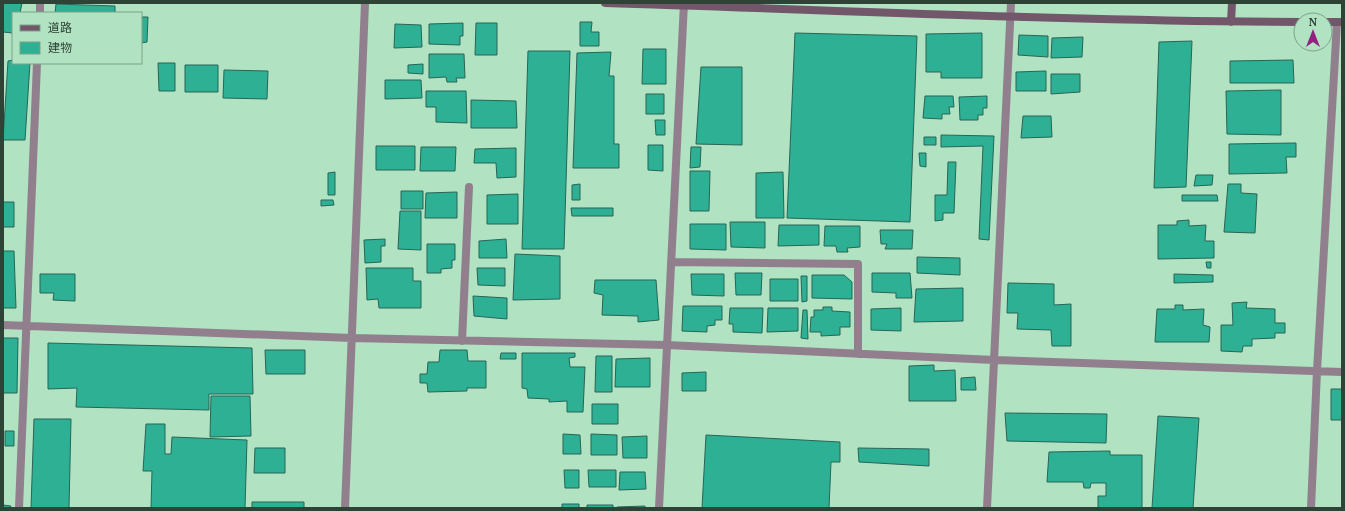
<svg xmlns="http://www.w3.org/2000/svg" width="1345" height="511" font-family="'PT Serif','Noto Sans JP',serif">
<style>
.building{fill:#2eb095;stroke:#276556}
.lines{fill:none;stroke-linecap:round;stroke-linejoin:round}
.street{stroke:#927f8d;stroke-width:8}
.secondary{stroke:#72576b;stroke-width:8}
</style>
<rect width="100%" height="100%" fill="#b1e2c1"/>
<path class="building" d="M3,3H22L20,13H13V33L3,32Z
M56,4L115,6V13H55Z
M141,17H148L147,42L141,43Z
M580,22H592L591,32H599V46H580Z
M463,23V36H460V45L429,44V24Z
M476,23H497V55H475Z
M395,24L421,25L422,47L394,48Z
M795,33L917,36L910,222L787,218Z
M982,33V78H941V72H926V34Z
M1019,35L1048,36V57L1018,55Z
M1083,37L1082,57L1051,58L1052,38Z
M1192,41L1186,187L1154,188L1159,42Z
M643,49H666V84H642Z
M528,51H570L564,249H522Z
M611,52L609,76H614V144H619V168H573L577,53Z
M429,54H464L465,78H456L457,82H447L446,77L429,78Z
M13,60V63H30L25,140H3L8,61Z
M1293,60L1294,83H1230V61Z
M158,63H175V91H159Z
M423,64V74L408,73V65Z
M185,65H218V92H185Z
M701,67H742V145L696,144Z
M224,70L268,71L267,99L223,98Z
M1046,71V91H1016V72Z
M1051,74H1080V92L1051,94Z
M385,80H421L422,98L385,99Z
M1281,90V135L1227,134L1226,91Z
M426,91H466L467,123L436,122V107H426Z
M646,94H664V114H646Z
M925,96H953L954,107H949L950,114H942V119L923,118Z
M987,96V108H983V115H978V120H960L959,97Z
M471,100L516,101L517,128H471Z
M1023,116H1051L1052,137L1021,138Z
M655,120H665V135H656Z
M941,135L994,136L989,240L979,239L983,146L941,147Z
M924,137H936V145H924Z
M1296,143V157H1286L1287,173L1229,174V144Z
M648,145H663V171L648,170Z
M376,146H415V170H376Z
M421,147H456L455,171H420Z
M691,147H701L700,167L690,168Z
M516,148V177L497,178L496,163H474L475,149Z
M919,153H926V167L920,166Z
M948,162H956L954,213H943V220L935,221V195H947Z
M690,171H710L709,211H690Z
M335,172V195H328V173Z
M783,172L784,218H756V173Z
M1196,175H1213L1212,185L1194,186Z
M580,184V200H572V185Z
M1228,184H1241V193L1257,194L1255,233L1224,232Z
M401,191H423V209H401Z
M457,192V218H425L426,193Z
M518,194V224H487V195Z
M1182,195H1217L1218,201H1182Z
M321,200H333L334,205L321,206Z
M3,202H14V227H3Z
M571,208H613V216H572Z
M400,211H421V250L398,249Z
M1189,220V226L1206,225L1205,241H1214V258L1158,259V225H1177V221Z
M730,222H765V248L731,247Z
M690,224H726V250L690,249Z
M779,225H819V245L778,246Z
M825,226H860V247L847,248L848,252H837L836,246H824Z
M880,230H913L912,249H885L887,244H881Z
M385,239V246H381V262L365,263L364,240Z
M506,239L507,258H479V241Z
M427,244H455V260H452V268L441,269V273H427Z
M3,251H14L16,308H3Z
M515,254L560,256V299L513,300Z
M917,257L960,258V275L917,273Z
M1206,262H1211V268H1207Z
M366,268H413V281H421V308H379L378,299L367,300Z
M477,268H505V286L478,285Z
M735,273H762L761,295H736Z
M872,273H910L912,298H896V293L872,292Z
M40,274H75V301L53,300L54,293H40Z
M691,274H724V296L692,295Z
M1174,274L1213,275V282L1174,283Z
M812,275H844L852,282V299L812,298Z
M801,276H807V301L802,302Z
M770,279H798V301H770Z
M595,280H656L659,320L638,322V316L602,315L603,295L594,293Z
M1008,283L1054,284V305L1071,304V346H1052L1051,330L1017,329L1018,313H1007Z
M963,288V321L914,322L916,289Z
M473,296L507,298V319L474,316Z
M1247,302L1246,308L1275,309V323H1285V333H1275V338L1252,339V346H1243L1242,352L1221,351V325H1233L1232,303Z
M1175,305H1183V310L1204,309L1203,325L1210,327L1209,342H1155L1157,309H1175Z
M683,306H722V320H715V325L707,326V332L682,331Z
M823,307H832V311L850,312V327H840V335L821,336V332H810L811,317H814V310H823Z
M730,308H763L762,333L733,332V324H729Z
M768,308H798V331L767,332Z
M901,308V331L871,330V309Z
M803,310H807L808,339L801,338Z
M3,338H18L17,393H3Z
M48,343L252,348L253,394H209V410L76,407L77,388L48,389Z
M265,350H305V374H266Z
M440,350H467L468,361H486V388H467V391L428,392L427,383H420V374H427L428,362H439Z
M501,353H516V359H500Z
M522,353H575V357L569,358L570,367H585L583,412H567V401L549,402V399L528,398L527,389L522,388Z
M596,356H612V392H595Z
M650,358V387H615L616,359Z
M934,365V371L955,370L956,401H909V366Z
M706,372V391H682V373Z
M975,377L976,390H961V378Z
M1331,389H1342V420H1331Z
M211,396H250L251,436L210,437Z
M592,404H618V424H592Z
M1005,413L1107,414L1106,443L1007,441Z
M1158,416L1199,418L1193,508H1152Z
M34,419H71L69,508H31Z
M146,424H165V454H171L172,437L247,440L245,508H151L152,471H143Z
M5,431H14V446H5Z
M563,434L580,435L581,454H563Z
M591,434L617,435V455H591Z
M706,435L840,442V462H831L829,508H702Z
M647,436V458H623L622,437Z
M255,448H285V473H254Z
M858,448L929,449V466L859,462Z
M1110,451V455H1142V508H1098V496H1106V483H1091L1090,488H1084L1083,482H1047L1049,452Z
M564,470H579V488H565Z
M588,470H616V487H589Z
M620,472H645L646,489L619,490Z
M252,502H304V508H252Z
M562,504H579V508H562Z
M3,505L11,506L10,508H3Z
M587,505H613V508H587Z
M645,506V508H617V507Z"/>
<g class="lines">
<path class="street" d="M40,13V3
M671,262L858,264V354
M3,325L352,338L667,345L994,360L1342,372
M462,341L469,187
M19,508L37,63
M345,508L365,3
M659,508L684,3
M987,508L1011,3
M1311,508L1317,371L1337,22"/>
<path class="secondary" d="M605,3C837,10 1069,21 1301,22
M1231,22L1232,3
M1325,22H1342"/>
</g>
<rect width="1345" height="511" fill="none" stroke="#2e4235" stroke-width="8"/>
<rect x="12" y="12" width="130" height="52" fill="#b1e2c1" stroke="#7da289"/>
<rect x="20" y="25" width="20" height="6" fill="#72576b" stroke="#7da289"/>
<text x="48" y="32" font-size="12" fill="#2e4235">道路</text>
<rect x="20" y="42" width="20" height="12" fill="#2eb095" stroke="#7da289"/>
<text x="48" y="52" font-size="12" fill="#2e4235">建物</text>
<g transform="translate(1313 32)"><circle r="19" fill="#b1e2c1" stroke="#7da289"/>
<path d="M0-3L7 15L0 10L-7 15Z" fill="#922181"/>
<text y="-6" font-size="11" font-weight="bold" text-anchor="middle" fill="#2e4235">N</text>
</g>
</svg>
